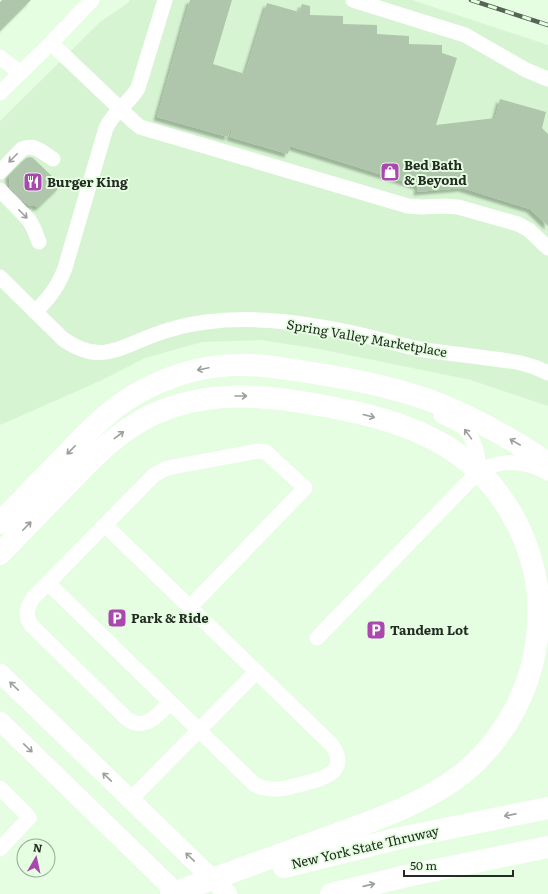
<svg xmlns="http://www.w3.org/2000/svg" width="548" height="894" font-family="Literata,serif">
<style>
.built{fill:#d6f4d2}
.building{fill:#afc6ac;filter:url(#shadow)}
.lines{fill:none;stroke-linecap:round;stroke-linejoin:round}
.minor{stroke:#fff;stroke-width:15}
.major{stroke:#fff;stroke-width:19}
.highway{stroke:#fff;stroke-width:22}
.rail-casing{stroke:#576456;stroke-width:4.5}
.rail{stroke:#e5fde1;stroke-width:3;stroke-dasharray:9;stroke-linecap:butt}
.oneway{stroke:#9ca09c}
.labels{text-anchor:middle;stroke-width:4;stroke-linejoin:round;paint-order:stroke}
.poi-label{font-size:13px;font-weight:bold;fill:#232c22;stroke:#e5fde1;text-anchor:start}
.street-label{font-size:13px;fill:#232c22;stroke:#e5fde1}
</style>
<defs>
<filter id="shadow"><feDropShadow dx="-3.5" dy="3.5" stdDeviation="1" flood-color="#0004"/></filter>
</defs>
<rect width="100%" height="100%" fill="#e5fde1"/>
<path class="built" d="M130,0H412L548,45V406L471,380L319,349L261,340L202,342L145,358L100,381L0,425V121L100,22L128,3Z"/>
<path class="building" d="M2,0H31L0,31V2Z
M190,0H232L213,64L245,74L267,3L299,12L302,4L310,6V15L343,16V24L377,25V34L409,36V44L442,45V53L457,58L436,125L495,118L500,99L546,112L542,128L548,134V226L530,209L462,188L417,192L418,186L290,146L288,154L230,137L232,130L230,129L228,137L157,117Z
M30,157L33,158L58,182L59,185V188L39,207H36L33,204L32,206H30L27,204L22,200L17,204L12,198L16,193L9,187V185L10,182L9,178V175L26,158Z"/>
<g class="lines">
<path class="minor" d="M353,0L465,35L526,70L548,79
M51,43L134,122L140,127L408,206L422,207L445,206L458,207L518,224L529,230L548,248
M0,57L20,73
M0,93L51,43L92,0
M0,172L22,149C34,143 43,153 53,159
M0,190L29,220L34,229L39,242
M0,277L63,339C100,365 118,348 154,335C170,329 188,324 206,322C258,315 311,324 362,335C383,340 403,346 424,350C445,353 466,355 487,358C510,361 527,362 548,373
M35,312C49,298 58,287 65,268L106,128C114,110 129,104 138,88L165,0
M441,416C447,419 455,421 461,426C475,436 478,454 479,471
M48,583L254,784C269,793 287,788 302,784C323,779 350,772 332,745L105,525
M317,638L479,471C503,459 524,460 548,473
M170,702C159,714 145,732 127,719L32,626C24,617 27,607 33,598L154,475L165,469L172,467L258,451L266,452L305,488L190,607
M0,788L27,815L29,818L0,849
M130,800L256,672"/>
<path class="major" d="M0,673L228,894
M0,721L178,894"/>
<path class="highway" d="M0,523C21,501 42,479 63,458C86,434 108,410 136,394C166,377 201,366 235,365C261,364 287,369 313,373C352,379 392,387 429,400C471,416 511,438 548,463
M0,554C21,532 42,510 63,489C90,461 116,432 152,415C203,391 259,394 313,404C355,411 397,420 435,440C507,478 547,558 537,638C531,689 506,736 467,770C428,803 368,823 320,840C270,858 220,876 171,894
M284,867L400,838L548,808
M331,894L407,876L548,847"/>
<g class="rail-casing">
<path id="rail" d="M471,0L548,25"/>
</g>
<use href="#rail" class="rail"/>
</g>
<defs><path id="oneway-shaft" d="M-6 0H5M1.5-3L5.5 0L1.5 3" fill="none" stroke-width="1.6" stroke-linecap="round" stroke-linejoin="round"/></defs>
<g class="oneway">
<use href="#oneway-shaft" transform="translate(13 158) rotate(135)"/>
<use href="#oneway-shaft" transform="translate(23 214) rotate(45)"/>
<use href="#oneway-shaft" transform="translate(203 369) rotate(168)"/>
<use href="#oneway-shaft" transform="translate(241 396)"/>
<use href="#oneway-shaft" transform="translate(369 416) rotate(15)"/>
<use href="#oneway-shaft" transform="translate(468 434) rotate(-126)"/>
<use href="#oneway-shaft" transform="translate(119 435) rotate(-37)"/>
<use href="#oneway-shaft" transform="translate(515 442) rotate(-150)"/>
<use href="#oneway-shaft" transform="translate(71 450) rotate(134)"/>
<use href="#oneway-shaft" transform="translate(27 526) rotate(-46)"/>
<use href="#oneway-shaft" transform="translate(14 686) rotate(-136)"/>
<use href="#oneway-shaft" transform="translate(28 748) rotate(44)"/>
<use href="#oneway-shaft" transform="translate(107 777) rotate(-136)"/>
<use href="#oneway-shaft" transform="translate(510 815) rotate(169)"/>
<use href="#oneway-shaft" transform="translate(190 857) rotate(-136)"/>
<use href="#oneway-shaft" transform="translate(369 885) rotate(-13)"/>
</g>
<defs>
<g id="shop-square" transform="scale(1)"><rect x="-9" y="-9" width="18" height="18" rx="4" fill="#aa48af" stroke="#e5fde1"/><path d="M-5-2.5h2.3a2.7 3.5 0 0 1 5.4 0H5L5.5 6h-11ZM-1.5-2.5h3a1.5 2.3 0 0 0-3 0Z" fill="#fff"/></g>
<g id="restaurant-square" transform="scale(1)"><rect x="-9" y="-9" width="18" height="18" rx="4" fill="#aa48af" stroke="#e5fde1"/><path d="M-5-6h1v4h1v-4h1v4h1v-4h1v5L-1.5 .5V6h-2V.5L-5-1ZM5-6V6H3V1.5H1.5Q1.5-4 5-6Z" fill="#fff"/></g>
<g id="parking-square" transform="scale(1)"><rect x="-9" y="-9" width="18" height="18" rx="4" fill="#aa48af" stroke="#e5fde1"/><path d="M-3.5-5.5H1a3.5 3.5 0 0 1 0 7H-1V5.5H-3.5ZM-1-3.4V-.6H.8a1.4 1.4 0 0 0 0-2.8Z" fill="#fff"/></g>
</defs>
<g fill-rule="evenodd">
<use href="#shop-square" x="390" y="172"/>
<use href="#restaurant-square" x="33" y="182"/>
<use href="#parking-square" x="117" y="618"/>
<use href="#parking-square" x="376" y="630"/>
</g>
<g class="labels">
<g class="poi-label">
<text x="404" y="170">Bed Bath<tspan x="404" dy="15">&amp; Beyond</tspan></text>
<text x="47" y="187">Burger King</text>
<text x="131" y="623">Park &amp; Ride</text>
<text x="390" y="635">Tandem Lot</text>
</g>
<g class="street-label">
<text transform="translate(367 338) rotate(10)" y="5">Spring Valley Marketplace</text>
<text transform="translate(365 847) rotate(-13)" y="5">New York State Thruway</text>
</g>
</g>
<g transform="translate(36 858) rotate(9)"><circle r="19" fill="#e5fde1" stroke="#97a995"/>
<path d="M0-3L7 15L0 10L-7 15Z" fill="#aa48af"/>
<text y="-6" font-size="11" font-weight="bold" text-anchor="middle" fill="#232c22">N</text>
</g>
<path d="M404 870v6h109v-6" fill="none" stroke="#232c22" stroke-width="2"/>
<text x="410" y="870" font-size="12" fill="#232c22" stroke="#e5fde1" stroke-width="3" paint-order="stroke">50 m</text>
</svg>
